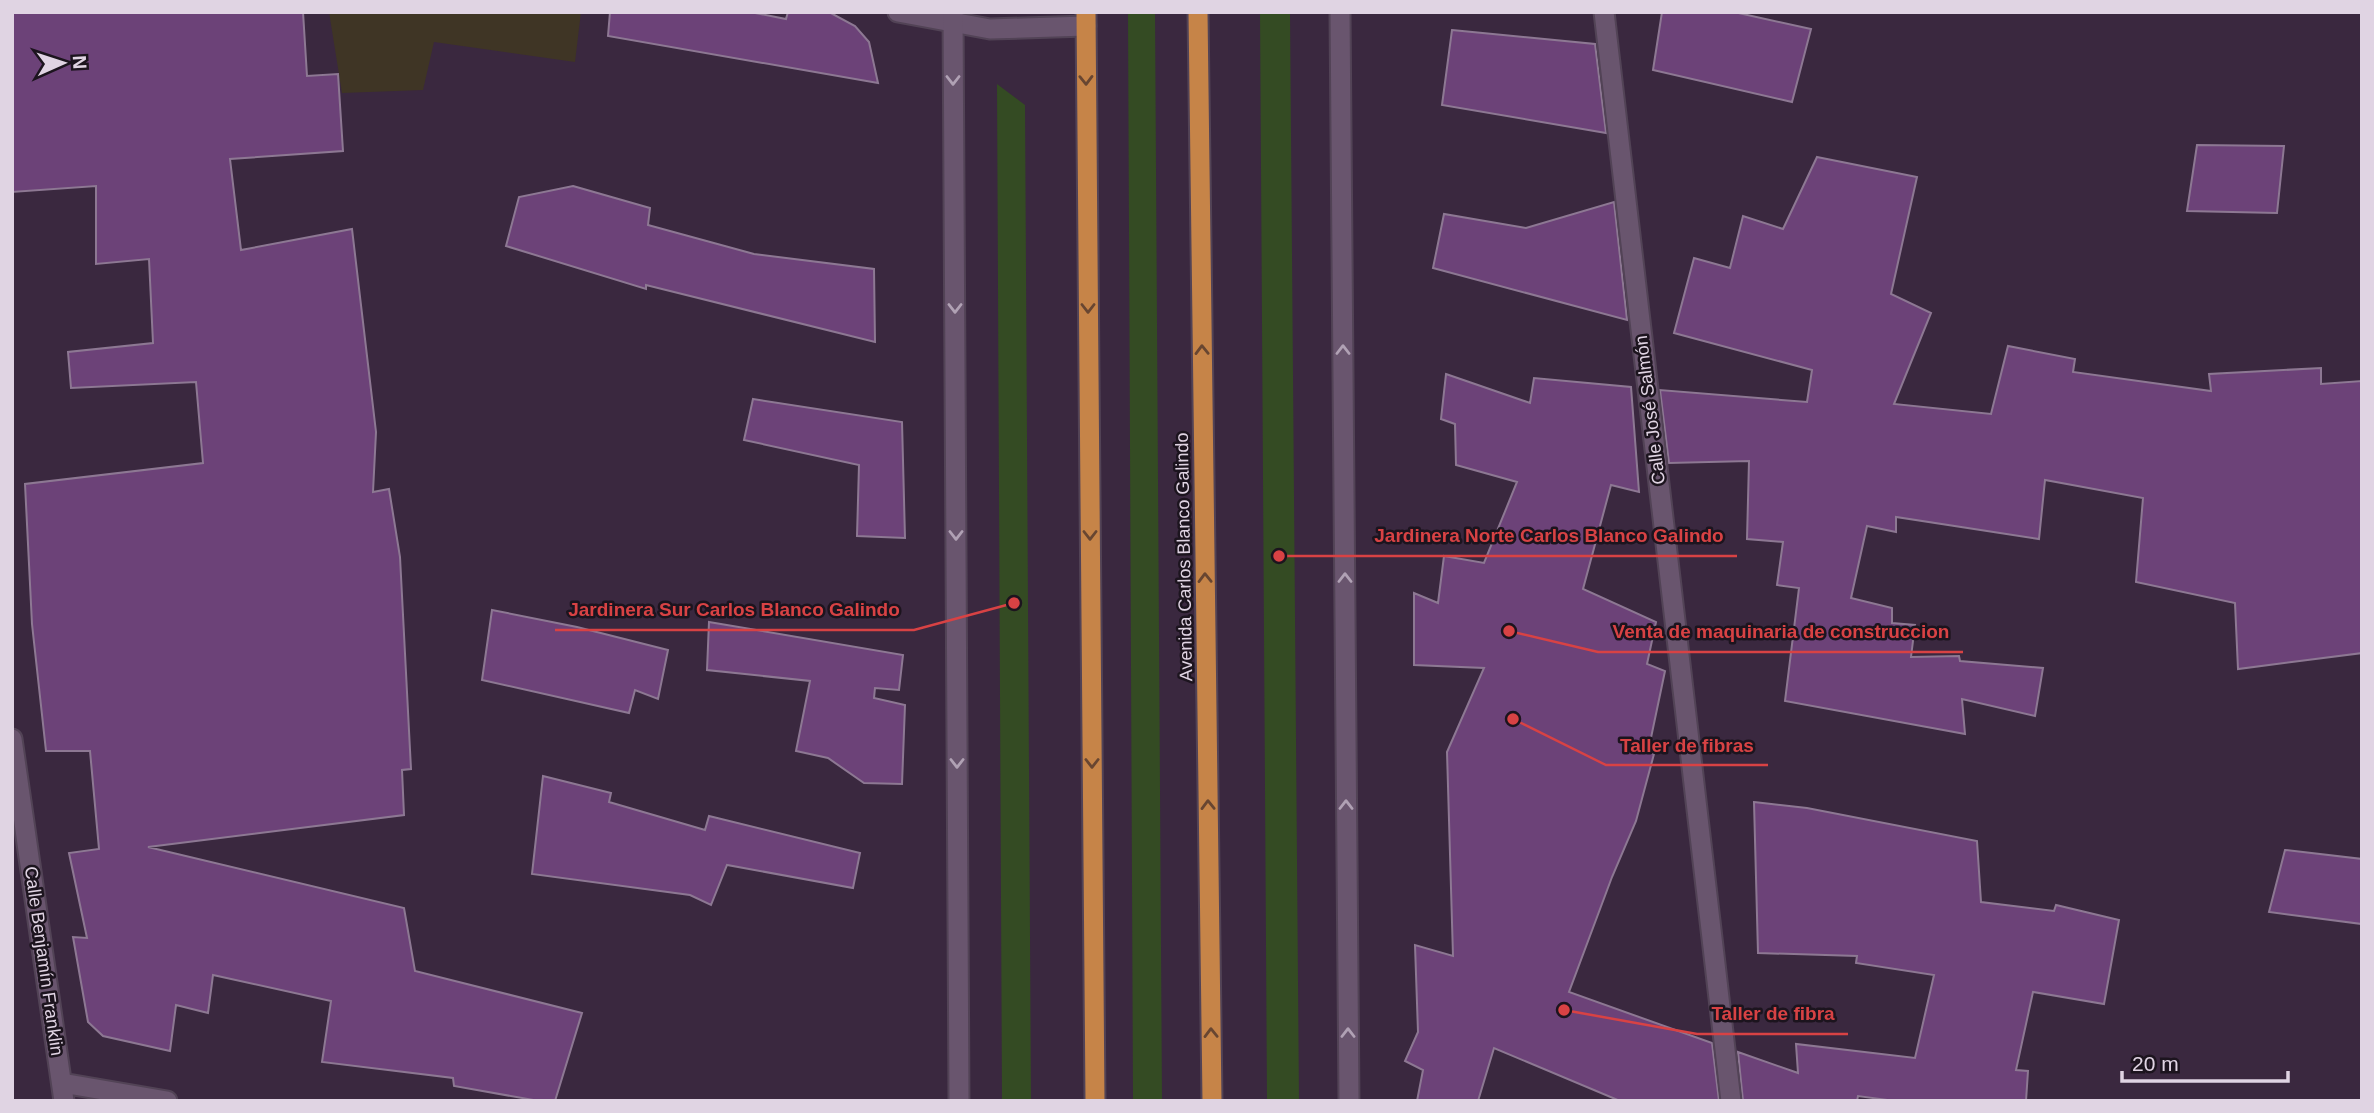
<svg xmlns="http://www.w3.org/2000/svg" width="2374" height="1113" font-family="Arial,sans-serif">
<style>
.industrial{fill:#3f3525}
.green{fill:#344b23}
.building{fill:#6c4278;stroke:#8d7893;stroke-width:2}
.lines{fill:none;stroke-linecap:round;stroke-linejoin:round}
.minor-casing{stroke:#524356;stroke-width:23}
.tertiary-casing{stroke:#524356;stroke-width:23}
.trunk-casing{stroke:#524356;stroke-width:23}
.minor{stroke:#69556e;stroke-width:19}
.tertiary{stroke:#69556e;stroke-width:19}
.trunk{stroke:#c68448;stroke-width:19}
.oneway{stroke:#b0a1b4}
.oneway2{stroke:#684631}
.labels{text-anchor:middle;stroke-width:5;stroke-linejoin:round;paint-order:stroke}
.street-label{font-size:18px;fill:#e0d4e3;stroke:#1c141e}
.leader{fill:none;stroke:#d84244;stroke-width:2.5}
.callout-dot{fill:#d84244;stroke:#1c141e;stroke-width:2.5}
.callout-label{font-size:19px;text-anchor:middle;font-weight:bold;fill:#d84244;stroke:#1c141e;stroke-width:5;stroke-linejoin:round;paint-order:stroke}
</style>
<rect width="100%" height="100%" fill="#3a283f"/>
<path class="industrial" d="M329,12H581L575,62L434,42L423,90L342,93Z"/>
<path class="green" d="M1128,12H1155L1162,1101H1133Z
M1260,12H1290L1299,1101H1267Z
M997,84L1025,105L1031,1101H1002Z"/>
<path class="building" d="M12,12H303L307,76L338,74L343,151L230,159L241,250L352,229L376,432L373,492L389,489L400,557L411,769L402,770L404,815L148,847L404,908L415,971L582,1013L555,1101H539L454,1086L453,1078L322,1062L331,1001L213,975L208,1013L176,1005L170,1051L103,1036L88,1022L73,937L87,938L69,853L99,849L90,751H46L32,624L25,484L203,463L196,382L71,388L68,352L153,343L149,259L96,264V186L12,192Z
M610,12H750L786,19L788,12H829L855,26L869,42L878,83L608,36Z
M1662,12H1734L1811,29L1792,102L1653,70Z
M1452,30L1595,44L1606,133L1442,105Z
M2197,145L2284,146L2277,213L2187,211Z
M1817,157L1917,177L1891,294L1931,313L1894,404L1991,414L2008,346L2075,359L2073,372L2211,391L2209,374L2321,368V384L2362,381V653L2238,669L2235,603L2136,582L2143,498L2045,480L2039,539L1896,517V532L1867,526L1851,598L1892,608V623L1915,625L1911,657L1959,656L1960,661L2043,668L2035,716L1962,699L1965,734L1785,701L1799,588L1777,585L1783,542L1747,539L1749,461L1669,463L1660,390L1807,402L1812,370L1674,333L1694,258L1730,268L1743,216L1783,229Z
M573,186L650,208L648,225L754,254L874,269L875,342L646,285V289L506,246L519,197Z
M1614,202L1627,320L1433,268L1444,214L1526,228Z
M1446,374L1530,403L1534,378L1631,387L1639,492L1611,485L1583,589L1656,622L1647,664L1665,671L1648,752L1654,754L1636,821L1612,877L1569,992L1712,1043L1719,1101H1620L1494,1048L1478,1101H1417L1423,1070L1405,1061L1418,1032L1415,945L1453,956L1447,752L1484,668L1414,665V593L1438,603L1444,556L1484,563L1517,482L1456,465L1455,424L1441,419Z
M753,399L902,422L905,538L857,536L859,465L744,440Z
M492,610L577,627L668,650L658,699L635,690L629,713L482,680Z
M709,622L903,655L899,690L875,688L874,698L905,705L902,784L864,783L828,758L796,751L810,681L707,670Z
M543,776L611,793L609,802L705,830L709,816L860,853L853,888L727,865L711,905L690,895L532,874Z
M1754,802L1807,808L1977,841L1981,902L2054,911L2056,905L2119,920L2104,1004L2033,992L2016,1070L2028,1071L2026,1101H1895L1858,1096L1857,1101H1743L1738,1052L1798,1073L1796,1044L1915,1058L1934,975L1856,963L1857,956L1758,953Z
M2285,850L2362,859V924L2269,912Z"/>
<g class="lines">
<g class="minor-casing">
<path id="minor" d="M898,12L990,29L1086,26
M1604,12L1731,1101
M12,739L64,1101
M62,1083L167,1101"/>
</g>
<g class="tertiary-casing">
<path id="tertiary" d="M953,12L959,1101
M1340,12L1349,1101"/>
</g>
<g class="trunk-casing">
<path id="trunk" d="M1086,12L1095,1101
M1198,12L1212,1101"/>
</g>
<use href="#minor" class="minor"/>
<use href="#tertiary" class="tertiary"/>
<use href="#trunk" class="trunk"/>
</g>
<defs><path id="oneway-chevron" d="M-2-3.5L2.5 0L-2 3.5" fill="none" stroke-width="1.6" stroke-linecap="round" stroke-linejoin="round" transform="scale(1.75)"/></defs>
<g class="oneway">
<use href="#oneway-chevron" transform="translate(953 80) rotate(90)"/>
<use href="#oneway-chevron" transform="translate(955 308) rotate(90)"/>
<use href="#oneway-chevron" transform="translate(1343 350) rotate(-90)"/>
<use href="#oneway-chevron" transform="translate(956 535) rotate(90)"/>
<use href="#oneway-chevron" transform="translate(1345 578) rotate(-90)"/>
<use href="#oneway-chevron" transform="translate(957 763) rotate(90)"/>
<use href="#oneway-chevron" transform="translate(1346 805) rotate(-90)"/>
<use href="#oneway-chevron" transform="translate(1348 1033) rotate(-90)"/>
</g>
<g class="oneway2">
<use href="#oneway-chevron" transform="translate(1086 80) rotate(89)"/>
<use href="#oneway-chevron" transform="translate(1088 308) rotate(90)"/>
<use href="#oneway-chevron" transform="translate(1202 350) rotate(-91)"/>
<use href="#oneway-chevron" transform="translate(1090 535) rotate(90)"/>
<use href="#oneway-chevron" transform="translate(1205 578) rotate(-91)"/>
<use href="#oneway-chevron" transform="translate(1092 763) rotate(90)"/>
<use href="#oneway-chevron" transform="translate(1208 805) rotate(-91)"/>
<use href="#oneway-chevron" transform="translate(1211 1033) rotate(-91)"/>
</g>
<g class="labels">
<g class="street-label">
<text transform="translate(1650 410) rotate(-97)" y="6">Calle José Salmón</text>
<text transform="translate(1184 557) rotate(-91)" y="6">Avenida Carlos Blanco Galindo</text>
<text transform="translate(44 961) rotate(82)" y="6">Calle Benjamín Franklin</text>
</g>
</g>
<path class="leader" d="M1279 556L1360 556H1737M1014 603L914 630H555M1509 631L1598 652H1963M1513 719L1606 765H1768M1564 1010L1697 1034H1848"/>
<g class="callout-dot">
<circle cx="1279" cy="556" r="7"/>
<circle cx="1014" cy="603" r="7"/>
<circle cx="1509" cy="631" r="7"/>
<circle cx="1513" cy="719" r="7"/>
<circle cx="1564" cy="1010" r="7"/>
</g>
<g class="callout-label">
<text x="1549" y="542">Jardinera Norte Carlos Blanco Galindo</text>
<text x="734" y="616">Jardinera Sur Carlos Blanco Galindo</text>
<text x="1781" y="638">Venta de maquinaria de construccion</text>
<text x="1687" y="752">Taller de fibras</text>
<text x="1773" y="1020">Taller de fibra</text>
</g>
<rect width="2374" height="1113" fill="none" stroke="#e0d4e3" stroke-width="28"/>
<g transform="translate(63 63) rotate(87)" stroke="#1c141e" stroke-width="5" paint-order="stroke">
<path d="M0-5L12 26L0 18L-12 26Z" fill="#e0d4e3"/>
<text y="-10" font-size="19" font-weight="bold" text-anchor="middle" fill="#e0d4e3">N</text>
</g>
<path d="M2122 1071v10h166v-10" fill="none" stroke="#e0d4e3" stroke-width="3.5"/>
<text x="2132" y="1071" font-size="21" fill="#e0d4e3" stroke="#1c141e" stroke-width="5" paint-order="stroke">20 m</text>
</svg>
